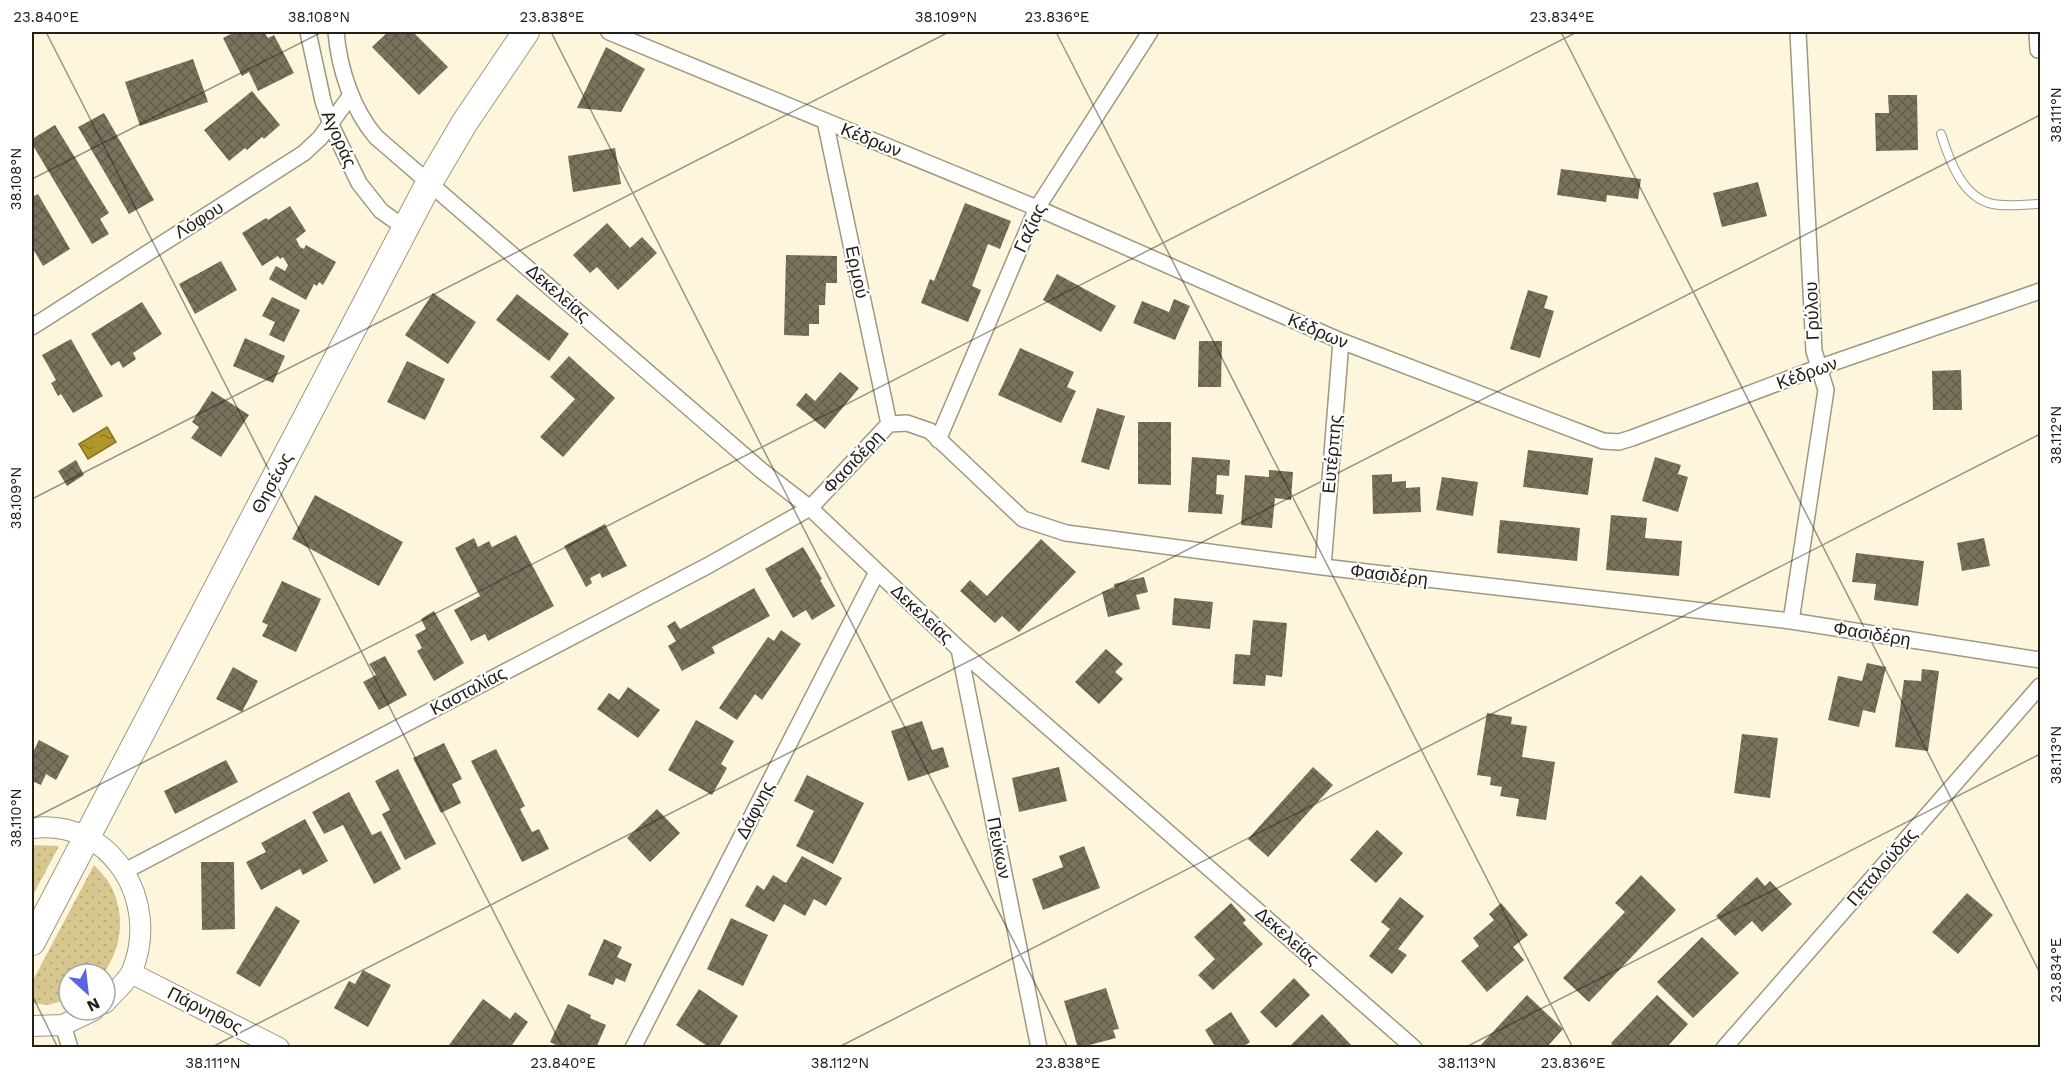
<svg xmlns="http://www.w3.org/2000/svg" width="2072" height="1079" font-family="'Work Sans',sans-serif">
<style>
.garden{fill:url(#garden-dots)}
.water{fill:url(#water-ripples);stroke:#877324;stroke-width:1.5}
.building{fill:url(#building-cross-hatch)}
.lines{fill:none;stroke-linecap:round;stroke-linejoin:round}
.service-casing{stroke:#9e9881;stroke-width:10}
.minor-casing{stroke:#9e9881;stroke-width:18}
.tertiary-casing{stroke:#9e9881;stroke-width:22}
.primary-casing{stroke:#9e9881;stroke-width:28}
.service{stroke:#fff;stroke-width:8}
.minor{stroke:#fff;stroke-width:15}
.tertiary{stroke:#fff;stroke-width:20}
.primary{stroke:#fff;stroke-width:26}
.ticks{fill:none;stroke:#222017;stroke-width:1.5;stroke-opacity:0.45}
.labels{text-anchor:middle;stroke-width:4.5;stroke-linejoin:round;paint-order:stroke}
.street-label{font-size:18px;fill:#222017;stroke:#fff}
.neatline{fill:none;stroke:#222017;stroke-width:2}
.ticks-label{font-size:15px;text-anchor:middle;fill:#222017}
</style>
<defs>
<pattern id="garden-dots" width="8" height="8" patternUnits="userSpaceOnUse" patternTransform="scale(1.5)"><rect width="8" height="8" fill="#d7c78e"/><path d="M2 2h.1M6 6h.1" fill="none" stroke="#b8ab7a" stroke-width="1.8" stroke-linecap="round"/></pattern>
<pattern id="water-ripples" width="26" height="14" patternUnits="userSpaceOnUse" patternTransform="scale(1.5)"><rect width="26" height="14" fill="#b29629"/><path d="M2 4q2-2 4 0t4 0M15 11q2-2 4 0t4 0" fill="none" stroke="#907a22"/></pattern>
<pattern id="building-cross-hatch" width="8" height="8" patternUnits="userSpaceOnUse" patternTransform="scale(1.5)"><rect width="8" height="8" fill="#79725d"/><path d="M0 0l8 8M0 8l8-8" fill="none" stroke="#635d4c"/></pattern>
</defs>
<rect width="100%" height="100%" fill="#fdf6dd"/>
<path class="garden" d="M32,845L59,846L32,897Z
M94,865C100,871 107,879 111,886C126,916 122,948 103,974H69V999L48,1005L32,1003V982Z"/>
<path class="water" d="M107,427L116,442L88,459L79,444Z"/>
<path class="building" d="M235,32H264L268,38L274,35L294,73L258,91L249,72L242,76L223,38Z
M388,32H413L448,67L419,95L372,47Z
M606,47L645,69L621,112L577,108Z
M193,59L208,102L140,126L125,82Z
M252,91L280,125L264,139L262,137L247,150L245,148L229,161L204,130Z
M1888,95H1917L1918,150L1876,151L1875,113H1889Z
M104,113L154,200L129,214L78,127Z
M55,125L109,213L100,219L109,234L92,244L32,144V139Z
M615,148L621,184L573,192L568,156Z
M1561,169L1641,179L1638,199L1607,195L1606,202L1557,195Z
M1758,182L1767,216L1722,227L1713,193Z
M38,194L70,249L43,266L32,247V197Z
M965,203L1011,221L1000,249L988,244L972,286L981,290L968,322L921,303L930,279L934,281Z
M290,206L306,231L296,239L300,247L304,249L306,245L336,262L323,285L319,282L317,286L314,284L306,300L269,279L276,266L285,271L288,265L283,257L280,259L278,256L262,266L242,233L266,218L268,220Z
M607,223L630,248L642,237L657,253L618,290L597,267L590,273L573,255Z
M786,255L837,256V283H826L825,305H819V324H809V336L784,335Z
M221,261L237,290L195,314L179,284Z
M1057,274L1116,306L1101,332L1043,300Z
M1528,290L1548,296L1544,308L1554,311L1540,358L1510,349Z
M433,293L476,322L448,364L405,335Z
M517,294L569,334L549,361L496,320Z
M272,297L300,310L284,342L269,335L275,322L262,316Z
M1174,299L1190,306L1175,340L1133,323L1142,301L1169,312Z
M142,302L162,334L133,353L136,359L123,368L119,361L111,366L91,334Z
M245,338L285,356L273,383L233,366Z
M71,339L103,396L73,413L61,394L58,396L51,383L56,380L42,355Z
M1199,341H1222L1221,387H1198Z
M1020,348L1074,372L1067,387L1076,391L1061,423L998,395Z
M569,356L615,398L563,457L540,437L575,399L550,377Z
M407,361L445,379L425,420L387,402Z
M1961,370L1962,410H1933L1932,371Z
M840,372L859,388L825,429L796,405L806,393L815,401Z
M212,391L249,415L221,457L191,438L199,427L192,422Z
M1097,408L1125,416L1109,470L1081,462Z
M1138,422H1171V485L1138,484Z
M1528,450L1593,458L1588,495L1523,487Z
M1192,457L1230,460L1229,476L1217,475L1216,494L1224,495L1222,514L1188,512Z
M1655,457L1681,465L1678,474L1688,477L1678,512L1642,501Z
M76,460L84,475L67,486L58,471Z
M1269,470L1293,472L1291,500L1275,498L1272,528L1241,525L1245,475L1269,477Z
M1392,474V482L1406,481V488L1420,487L1421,512L1373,514L1372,475Z
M1442,477L1478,482L1473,516L1436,510Z
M315,495L403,542L379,586L292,539Z
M1611,515L1647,518L1645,538L1682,541L1679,576L1606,570Z
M1500,520L1580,528L1577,561L1497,553Z
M605,524L627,566L602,578L600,573L590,578L592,583L586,587L564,546Z
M516,535L554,606L488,641L485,634L471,641L454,610L480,596L455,548L474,538L478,547L489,541L492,547Z
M1984,538L1990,566L1962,571L1957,543Z
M1041,539L1076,572L1019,632L1002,616L995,623L960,591L970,580L987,596Z
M803,547L822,579L820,580L835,606L812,620L806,610L793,618L765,569Z
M1856,553L1924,561L1918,606L1874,600L1876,584L1852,582Z
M1144,577L1148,592L1136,595L1140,609L1108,617L1102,592L1115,588L1114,584Z
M282,581L321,599L296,652L262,636L268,625L262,622Z
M754,588L770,616L712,647L715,653L682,671L668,646L676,641L667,626L675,621L680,629Z
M1174,598L1213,602L1210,629L1172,625Z
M434,611L464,663L434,681L417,651L422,648L415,635L426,629L421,619Z
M1253,620L1287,623L1282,677L1266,675L1265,686L1233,684L1235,654L1250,655Z
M781,630L801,644L762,700L755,694L737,720L719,708L768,637L774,641Z
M1106,649L1123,664L1115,672L1123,679L1099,704L1075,682Z
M385,656L407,695L379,710L363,682L376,675L369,664Z
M1867,663L1886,667L1875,713L1863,710L1859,727L1828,720L1838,676L1862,681Z
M233,667L258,681L242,712L216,699Z
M1922,669L1939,671L1928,751L1895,747L1904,680L1921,681Z
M628,687L660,710L638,738L597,709L609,693L619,700Z
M1487,713L1512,717L1511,724L1527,726L1522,757L1555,762L1546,820L1516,816L1519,799L1500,796L1502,787L1490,785L1491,777L1477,775Z
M696,720L734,741L721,764L727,768L712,795L668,770Z
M922,721L932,750L943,747L949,767L908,781L891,731Z
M1742,734L1778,738L1770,798L1734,793Z
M39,740L69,756L56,780L46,774L41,785L32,781V754Z
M444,743L462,779L452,784L461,803L441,813L413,758Z
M496,749L525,806L520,809L532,832L539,829L549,849L522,862L471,761Z
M226,760L238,782L175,814L164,791Z
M1059,767L1067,801L1019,812L1012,778Z
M1313,767L1333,785L1268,857L1248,839Z
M398,769L436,844L405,860L382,814L390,810L375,781Z
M807,775L864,803L833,864L796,846L814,811L794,801Z
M349,792L372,835L381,831L401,869L374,884L343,825L324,834L312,812Z
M657,809L680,833L650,862L627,838Z
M305,819L328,861L303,875L300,869L261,890L246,862L266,852L261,843Z
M1377,830L1403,853L1376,883L1350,860Z
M1084,846L1100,888L1043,910L1032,879L1063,867L1059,856Z
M802,856L842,878L826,906L814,899L805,916L784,904L774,922L745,906L757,885L764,890L773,875L786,883Z
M201,862H234L235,929L202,930Z
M1641,875L1676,910L1589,1002L1563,978L1625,912L1615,903Z
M1757,877L1765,886L1770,881L1792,904L1762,932L1752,921L1735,936L1716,916Z
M1967,893L1993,915L1958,954L1932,932Z
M1400,897L1424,916L1398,949L1407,955L1392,974L1369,956L1390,929L1381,922Z
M1231,903L1246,920L1243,923L1263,944L1213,990L1198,975L1215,959L1194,937Z
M1501,903L1528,935L1513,947L1524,960L1487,992L1461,961L1479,946L1473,938L1494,920L1489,914Z
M276,906L300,921L260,987L236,973Z
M731,918L768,935L743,986L707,969Z
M1702,937L1739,973L1693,1018L1657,982Z
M604,939L622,947L617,957L632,964L625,982L616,978L613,985L588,975Z
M363,970L391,985L368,1027L334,1008L349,981L355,984Z
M1294,978L1310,995L1276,1028L1260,1012Z
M1106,988L1119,1029L1113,1030L1116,1038L1078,1048L1064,1001Z
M699,989L738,1016L718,1048H710L676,1025Z
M1527,995L1563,1029L1546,1048H1478Z
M1657,995L1688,1024L1666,1048H1615L1611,1043Z
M483,999L510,1019L515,1012L528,1022L510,1048H453L449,1045Z
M568,1004L591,1015L590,1018L606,1025L596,1048H562L550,1042Z
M1231,1012L1250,1042L1241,1048H1216L1205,1030Z
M1322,1014L1354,1048H1288Z"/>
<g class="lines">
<g class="service-casing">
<path id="service" d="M1941,134C1949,159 1962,198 1993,204C2008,207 2025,204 2040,204"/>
</g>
<g class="minor-casing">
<path id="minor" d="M308,32L323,101L331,125L359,183L381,211L405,228
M336,32C339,68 352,109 376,137L762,471L810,508L959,649L1414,1048
M609,32L1037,208L1341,341L1603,441L1619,442L1632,438L1812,370L2040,291
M2037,32L2038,50
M825,121L889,424
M32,327L304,153L320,138L351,95
M938,440L1037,208L1150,32
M1323,567L1341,341
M1791,621L1826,390L1814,351L1798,32
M959,649L1039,1048
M125,871L709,565L810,508L889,424L907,423L930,431L1023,519L1066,533L1323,567L1791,621L2040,660
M63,1025L70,1048
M633,1048L877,572
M1724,1048L2040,686"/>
</g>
<g class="tertiary-casing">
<path id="tertiary" d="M32,828C111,818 161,901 132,971C127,982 113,993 105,1003
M131,973L279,1048
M32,1026L63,1025L94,1010"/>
</g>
<g class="primary-casing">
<path id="primary" d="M32,942L429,183L465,122L526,32"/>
</g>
<use href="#service" class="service"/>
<use href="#minor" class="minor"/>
<use href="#tertiary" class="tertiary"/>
<use href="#primary" class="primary"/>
</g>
<path class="ticks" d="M46,32L563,1048M551,32L1068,1048M1056,32L1573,1048M1561,32L2040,973M32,179L322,32M32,499L949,32M32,819L1577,32M32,995L58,1048M210,1048L2040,115M837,1048L2040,434M1464,1048L2040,754"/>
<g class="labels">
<g class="street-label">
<text transform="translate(339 139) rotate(66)" y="6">Αγοράς</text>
<text transform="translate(871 140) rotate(22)" y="6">Κέδρων</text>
<text transform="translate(199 220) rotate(-32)" y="6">Λόφου</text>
<text transform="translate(1030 228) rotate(-65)" y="6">Γαζίας</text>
<text transform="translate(857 272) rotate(78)" y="6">Ερμού</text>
<text transform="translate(558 293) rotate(41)" y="6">Δεκελείας</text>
<text transform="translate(1812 311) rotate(-92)" y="6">Γρύλου</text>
<text transform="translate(1318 331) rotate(23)" y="6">Κέδρων</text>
<text transform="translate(1807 373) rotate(-20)" y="6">Κέδρων</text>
<text transform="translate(1332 454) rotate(-85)" y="6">Ευτέρπης</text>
<text transform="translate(853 462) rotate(-47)" y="6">Φασιδέρη</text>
<text transform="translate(272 483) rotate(-62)" y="6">Θησέως</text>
<text transform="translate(1389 575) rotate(7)" y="6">Φασιδέρη</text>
<text transform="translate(922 614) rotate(43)" y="6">Δεκελείας</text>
<text transform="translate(1872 634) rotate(9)" y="6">Φασιδέρη</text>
<text transform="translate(468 691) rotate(-28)" y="6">Κασταλίας</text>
<text transform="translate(755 810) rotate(-63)" y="6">Δάφνης</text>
<text transform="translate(999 848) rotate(79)" y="6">Πεύκων</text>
<text transform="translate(1882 867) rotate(-49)" y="6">Πεταλούδας</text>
<text transform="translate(1287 936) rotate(41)" y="6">Δεκελείας</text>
<text transform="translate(205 1010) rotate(27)" y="6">Πάρνηθος</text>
</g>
</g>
<rect width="2072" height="1079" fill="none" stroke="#ffffff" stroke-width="66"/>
<g transform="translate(87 992) rotate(153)"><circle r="28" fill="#ffffff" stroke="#a7a6a2" stroke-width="1.5"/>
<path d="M0-4.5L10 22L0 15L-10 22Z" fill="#5966dd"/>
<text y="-9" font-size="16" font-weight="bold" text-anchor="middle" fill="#222017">N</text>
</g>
<rect x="33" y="33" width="2006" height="1013" class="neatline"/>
<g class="ticks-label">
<text x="46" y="22">23.840°E</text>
<text x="319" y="22">38.108°N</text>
<text x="552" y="22">23.838°E</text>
<text x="946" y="22">38.109°N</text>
<text x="1057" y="22">23.836°E</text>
<text x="1562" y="22">23.834°E</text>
<text transform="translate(2056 115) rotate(-90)" y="5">38.111°N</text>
<text transform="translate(16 179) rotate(-90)" y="5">38.108°N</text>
<text transform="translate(2056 435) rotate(-90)" y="5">38.112°N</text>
<text transform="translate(16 498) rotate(-90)" y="5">38.109°N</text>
<text transform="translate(2056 755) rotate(-90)" y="5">38.113°N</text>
<text transform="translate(16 818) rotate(-90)" y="5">38.110°N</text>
<text transform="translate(2056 970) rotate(-90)" y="5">23.834°E</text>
<text x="213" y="1068">38.111°N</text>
<text x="563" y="1068">23.840°E</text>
<text x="840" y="1068">38.112°N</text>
<text x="1068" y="1068">23.838°E</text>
<text x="1467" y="1068">38.113°N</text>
<text x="1573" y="1068">23.836°E</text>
</g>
</svg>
